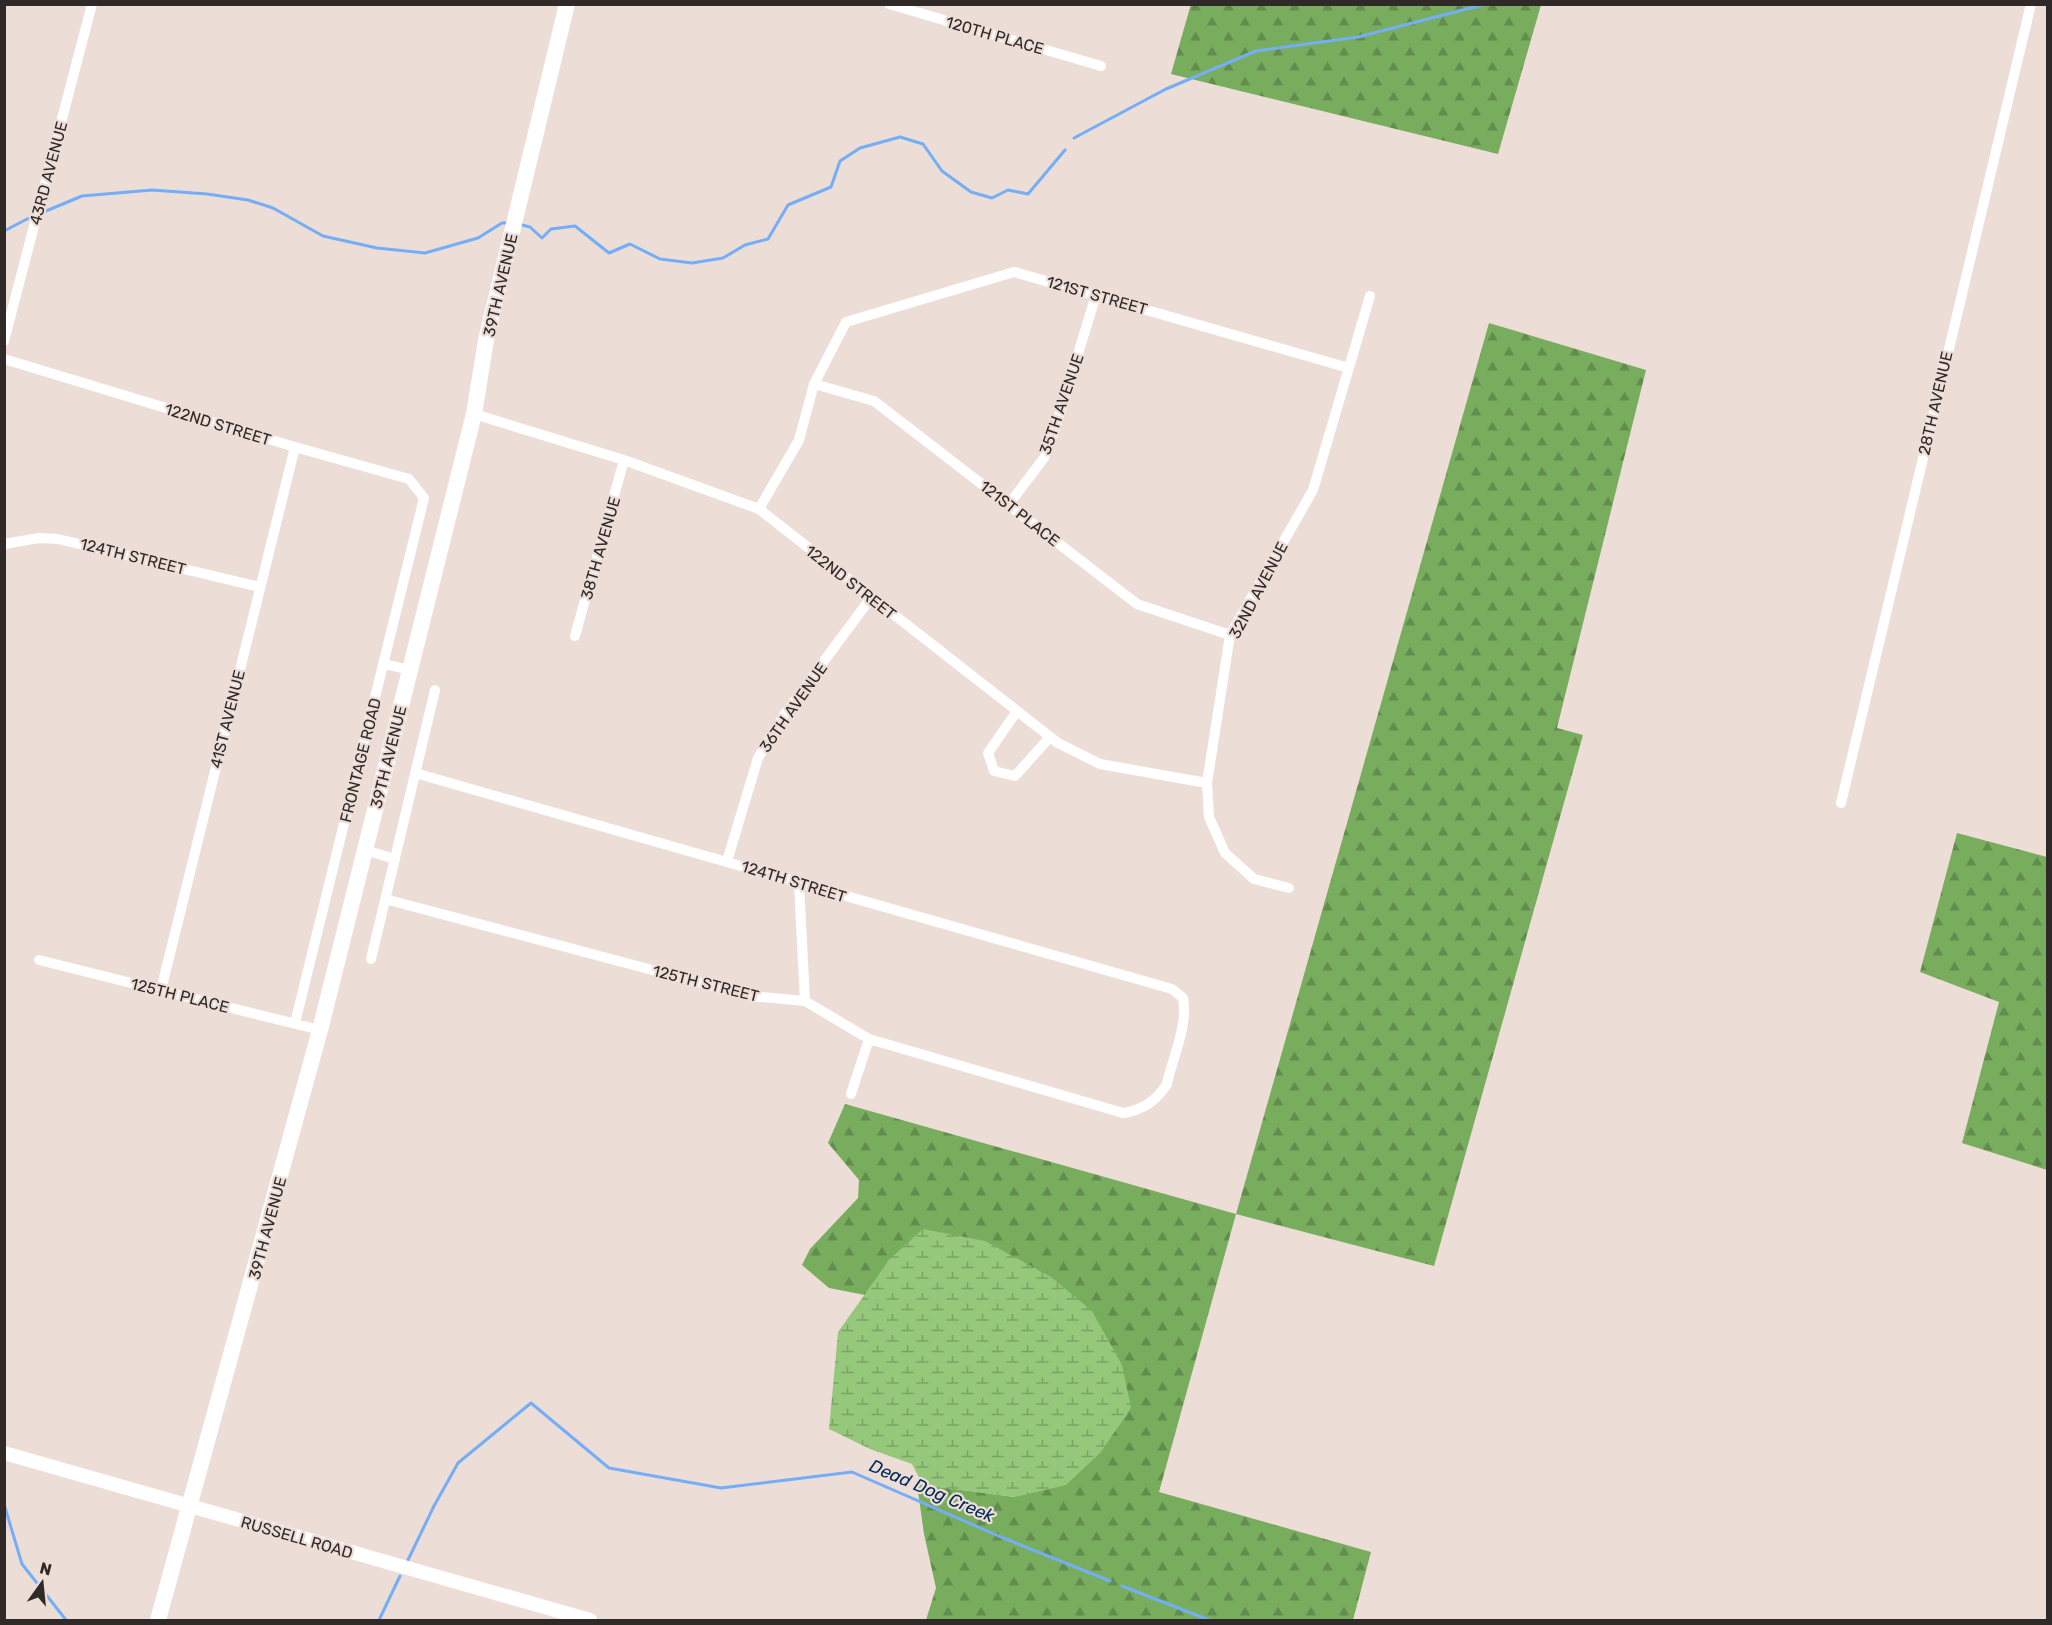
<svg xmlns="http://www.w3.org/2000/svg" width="2052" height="1625" font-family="Rubik,sans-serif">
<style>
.forest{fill:url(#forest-firs)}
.wetland{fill:url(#wetland-marsh)}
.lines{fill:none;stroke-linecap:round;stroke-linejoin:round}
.stream{stroke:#73aef6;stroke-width:3}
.minor{stroke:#fff;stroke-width:10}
.tertiary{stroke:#fff;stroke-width:14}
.secondary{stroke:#fff;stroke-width:16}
.labels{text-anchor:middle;stroke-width:4.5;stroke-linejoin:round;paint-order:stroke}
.street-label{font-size:16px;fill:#2f2a27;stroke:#edddd7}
.water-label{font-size:18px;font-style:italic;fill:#002956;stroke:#edddd7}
</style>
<defs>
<pattern id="forest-firs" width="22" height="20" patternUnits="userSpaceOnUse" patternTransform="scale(1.5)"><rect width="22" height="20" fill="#78ad5e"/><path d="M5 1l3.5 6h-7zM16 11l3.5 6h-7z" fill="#638d4e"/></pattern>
<pattern id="wetland-marsh" width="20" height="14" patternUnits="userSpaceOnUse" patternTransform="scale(1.5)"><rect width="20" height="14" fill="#95c87b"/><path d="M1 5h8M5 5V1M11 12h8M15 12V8" fill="none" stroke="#7aa365"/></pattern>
</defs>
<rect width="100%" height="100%" fill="#edddd7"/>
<path class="forest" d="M1191,4H1541V5L1498,154L1171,74Z
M1489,323L1646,370L1557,728L1583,735L1434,1266L1236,1214L1159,1492L1371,1552L1353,1620H926L936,1588L924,1534L917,1484L1015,1497L890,1259L865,1295L829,1288L802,1265L810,1249L858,1198L859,1180L828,1143L845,1104L1236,1214Z
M1957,833L2047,857V1170L1962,1143L1999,1002L1920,972Z"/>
<path class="wetland" d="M923,1229L985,1241L1051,1277L1092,1311L1122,1365L1131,1408L1101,1452L1066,1485L1015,1497L923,1485L912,1464L870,1449L829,1429L838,1332L890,1259Z"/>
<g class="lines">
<path class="stream" d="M1074,138L1166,89L1256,51L1358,37L1486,4
M46,211L82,196L152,190L207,194L248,200L273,208L323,236L377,248L425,253L478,238L502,223H506
M522,225L530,227L542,238L551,229L575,226L609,253L630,244L660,259L692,263L723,258L745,245L768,239L788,205L831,187L840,161L860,148L900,137L923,144L942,171L971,192L992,198L1008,190L1028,194L1065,150
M4,231L29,218
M4,1504L22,1564L66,1620
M408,1560L434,1506L458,1463L531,1403L609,1468L721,1488L852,1472L1001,1537L1110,1581
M1122,1586L1209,1620
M379,1620L400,1576"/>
<path class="minor" d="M889,4L1101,66
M4,341L92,4
M4,359L295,447L409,479L424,498L295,1023
M814,384L874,401L1137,604L1230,635
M474,414L624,460L759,509L1058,743L1100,764L1207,783
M1009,504L1044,458L1055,429L1096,295
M759,509L799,440L814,384L846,322L1014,272L1349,368
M4,544L39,538L58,539L260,587
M575,636L624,460
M384,664L410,670
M1017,711L988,753L994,771L1015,776L1050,737
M1841,803L2031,4
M365,850L395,859
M727,861L758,758L784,715L870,599
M799,884L805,1001
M1289,888L1254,879L1225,853L1209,817L1207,783L1230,635L1313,490L1370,296
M385,899L750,996L805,1001L869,1039L1123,1113C1143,1110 1156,1101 1167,1084C1173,1055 1188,1028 1183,998L1172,989L415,773
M371,959L435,690
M39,960L320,1030
M161,990L295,447
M851,1094L869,1039"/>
<path class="tertiary" d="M4,1453L590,1620"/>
<path class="secondary" d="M158,1620L320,1030L474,414L486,340L567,4"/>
</g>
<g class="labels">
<g class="street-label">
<text transform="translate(995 35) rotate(16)" y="6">120TH PLACE</text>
<text transform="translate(48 173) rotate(-75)" y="6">43RD AVENUE</text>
<text transform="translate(500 285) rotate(-77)" y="6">39TH AVENUE</text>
<text transform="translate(1097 295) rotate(16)" y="6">121ST STREET</text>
<text transform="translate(1935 403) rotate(-77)" y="6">28TH AVENUE</text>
<text transform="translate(1061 404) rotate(-71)" y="6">35TH AVENUE</text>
<text transform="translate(218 424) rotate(17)" y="6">122ND STREET</text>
<text transform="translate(1020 513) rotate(38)" y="6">121ST PLACE</text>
<text transform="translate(600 548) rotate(-74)" y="6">38TH AVENUE</text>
<text transform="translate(133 556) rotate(14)" y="6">124TH STREET</text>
<text transform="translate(851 582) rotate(38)" y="6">122ND STREET</text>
<text transform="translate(1258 590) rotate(-62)" y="6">32ND AVENUE</text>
<text transform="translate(793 707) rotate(-55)" y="6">36TH AVENUE</text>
<text transform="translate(227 719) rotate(-76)" y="6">41ST AVENUE</text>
<text transform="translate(388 757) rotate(-76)" y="6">39TH AVENUE</text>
<text transform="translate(360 760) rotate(-76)" y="6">FRONTAGE ROAD</text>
<text transform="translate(794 881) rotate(17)" y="6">124TH STREET</text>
<text transform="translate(706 983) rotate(14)" y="6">125TH STREET</text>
<text transform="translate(180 995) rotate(14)" y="6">125TH PLACE</text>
<text transform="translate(267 1228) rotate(-75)" y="6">39TH AVENUE</text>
<text transform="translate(297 1537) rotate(16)" y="6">RUSSELL ROAD</text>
</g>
<g class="water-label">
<text transform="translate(932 1491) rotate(23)" y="6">Dead Dog Creek</text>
</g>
</g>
<rect width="2052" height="1625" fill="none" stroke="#2f2a27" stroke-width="12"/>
<g transform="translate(42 1583) rotate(15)" stroke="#edddd7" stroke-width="4.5" paint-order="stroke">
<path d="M0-4.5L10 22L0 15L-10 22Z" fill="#2f2a27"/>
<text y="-9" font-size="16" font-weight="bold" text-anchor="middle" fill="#2f2a27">N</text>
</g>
</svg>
